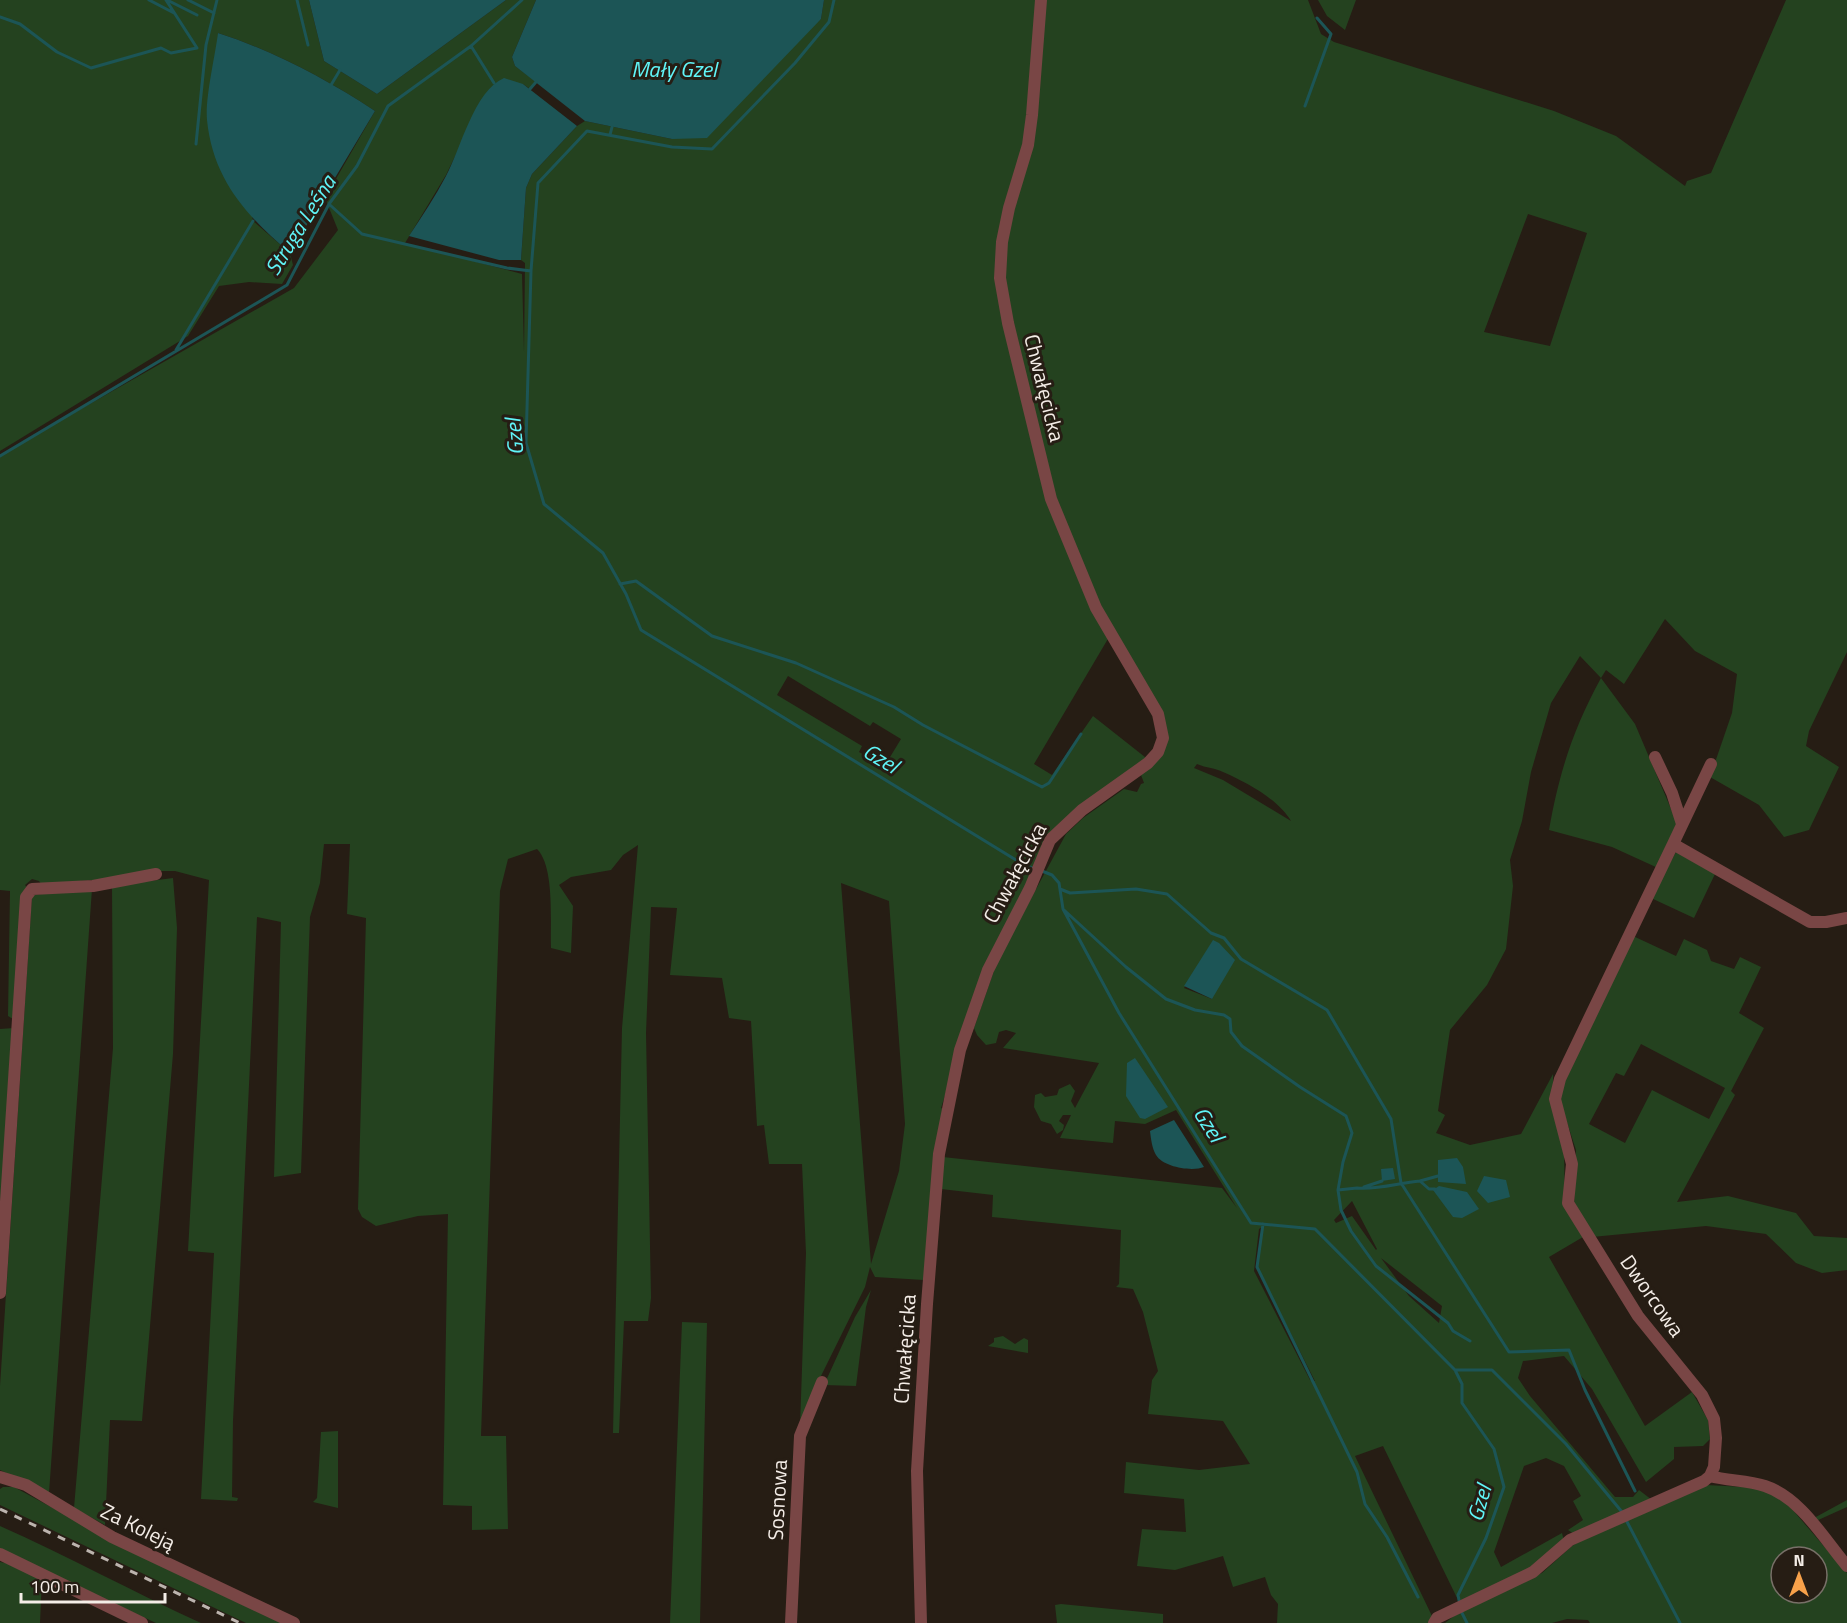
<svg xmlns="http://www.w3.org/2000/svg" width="1847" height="1623" font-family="'Titillium Web',sans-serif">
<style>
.green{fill:#24421f;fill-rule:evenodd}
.water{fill:#1c5556}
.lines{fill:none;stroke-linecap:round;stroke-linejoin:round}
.stream{stroke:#1c5556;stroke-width:3}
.minor{stroke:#794645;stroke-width:12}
.rail{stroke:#bcb4ae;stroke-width:3;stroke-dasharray:8 8;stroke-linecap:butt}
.labels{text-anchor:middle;stroke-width:6;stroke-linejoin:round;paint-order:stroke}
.street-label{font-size:21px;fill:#f4ede7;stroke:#261d14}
.water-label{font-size:22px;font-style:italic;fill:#60f5f8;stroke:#261d14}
</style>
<rect width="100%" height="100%" fill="#261d14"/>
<path class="green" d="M0,0H309L324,61L377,94L506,0H536L512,57L515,66L536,82L530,89L523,84L460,146L446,175L405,243L522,274L524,352L525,263L521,260L526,188L532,174L577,126L585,121L672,139L821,19L824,0H1308L1321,34L1334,42L1554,111L1616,136L1685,186L1687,181L1711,173L1786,0H1847V652L1809,731L1806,746L1839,767L1809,830L1784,837L1759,805L1710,777L1732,713L1737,674L1695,651L1665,619L1624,684L1606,670L1601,678L1635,724L1677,823L1658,868L1612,847L1549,830C1559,773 1573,729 1601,678L1580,656L1551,703L1531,772L1522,821L1510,860L1513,886L1506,949L1487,985L1450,1030L1438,1111L1445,1115L1436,1133L1470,1145L1521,1134L1553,1074V1098L1564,1151L1565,1208L1583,1237L1549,1257L1645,1426L1692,1392L1708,1420L1710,1439L1703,1446L1674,1447V1459L1646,1482L1592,1389L1564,1356L1523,1361L1518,1378L1530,1396L1615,1497H1633L1639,1490L1652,1500L1574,1534L1568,1530L1583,1520L1573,1501L1581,1496L1564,1466L1546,1458L1524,1466L1494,1552L1501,1567L1562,1533L1564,1541L1533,1568L1459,1602L1383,1446L1355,1456L1432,1616L1429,1623H1277L1278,1604L1271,1595L1265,1577L1233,1587L1223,1556L1175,1570L1137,1566L1142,1529L1186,1532L1184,1499L1124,1493L1126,1462L1199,1470L1250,1464L1223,1421L1148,1414L1152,1380L1158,1371L1143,1312L1133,1289L1116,1287L1119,1284L1121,1230L992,1217L993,1195L941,1189L943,1157L1222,1188L1237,1208L1176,1110L1145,1124L1115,1121L1113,1143L1060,1138L1071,1115H1063L1059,1121L1064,1125L1063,1130L1057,1134L1051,1124L1041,1121L1034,1107L1035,1095L1041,1093L1045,1097L1057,1095L1059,1089L1070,1084L1075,1091L1071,1101L1075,1108L1099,1063L1003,1048L1016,1033L1006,1030L999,1032L996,1043L986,1045L977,1035L974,1028L998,959L1066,834L1083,818L1124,789L1137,792L1141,784L1144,783L1141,775L1166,737L1112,632L1034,764L1052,775L1093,716L1150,761L1052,834L988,960L941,1108L944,1109L924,1280L875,1277L870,1267L865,1287L819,1380L800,1427L806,1253L802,1164H769L764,1125L757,1126L751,1021L729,1018L722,978L670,975L677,908L651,907L646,1033L651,1298L648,1321H624L619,1433H613L622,1028L638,845L623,855L611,870L571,877L559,885L573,906L571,953L551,948C550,923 555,867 537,849L508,859L500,891L481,1436H506L508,1529L472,1530V1506L443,1505L448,1214L418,1216L376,1226L362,1217L358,1209L366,918L347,914L350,844H324L320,883L310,917L301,1173L274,1177L281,922L257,917L233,1421L232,1497L238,1498L237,1501L201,1499L214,1253L188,1251L209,880L175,871H154L134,877L41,884L39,881L32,879L25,885L29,890L13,1019L8,1016L10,891L0,890V455L294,288L338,230L325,198L375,111C326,79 274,51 218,33L253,221L290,253L293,265L282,284L249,282L219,286L188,336L0,451ZM1528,214L1587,233L1550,346L1484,332ZM788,676L870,726L873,722L901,739L884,767L859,752L862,746L777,695ZM1197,764C1206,768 1216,768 1223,772C1246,782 1278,799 1291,821L1223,780L1194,768ZM841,883L889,901L905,1124L899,1171L871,1264ZM1213,941L1212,999L1184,988ZM1352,1201L1377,1249L1376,1250L1352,1216L1336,1223L1334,1220ZM1262,1227L1257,1267L1315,1381L1310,1380L1254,1271L1259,1229ZM1381,1258L1442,1306L1439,1323L1409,1296Z
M1318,0H1356L1345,30L1327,16Z
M1676,852L1715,874L1694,918L1651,898Z
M173,878L177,928L173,1054L142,1421L110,1420L105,1525L74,1508L113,1048L112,886Z
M92,889L49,1493L0,1470V1386L32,895Z
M1633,936L1676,956L1684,939L1707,950L1711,961L1734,969L1740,957L1761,967L1739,1013L1764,1028L1731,1091L1735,1095L1677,1202L1728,1196L1796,1213L1814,1236L1847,1238V1270L1822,1273L1796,1263L1766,1234L1706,1226L1592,1237L1574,1207L1576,1150L1560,1101L1566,1072ZM1641,1044L1725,1088L1709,1119L1652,1090L1625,1143L1589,1124L1616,1073L1624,1076Z
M14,1028L0,1227V1029Z
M871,1290L866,1307L856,1386L824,1385L855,1317Z
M682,1322L707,1323L700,1623H670Z
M1003,1336L1015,1344L1024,1338L1028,1340V1353L988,1346L994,1342V1338Z
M338,1431V1508L313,1502L317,1498L321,1432Z
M1706,1485L1764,1488L1785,1501L1847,1573V1623H1590L1588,1620L1567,1619L1552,1623H1445L1464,1608L1542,1573L1572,1546L1606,1525ZM1781,1557H1817V1593H1781Z
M3,1487H14L155,1563L285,1623H246L0,1505V1489Z
M1847,1500V1507L1816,1521L1814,1518Z
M0,1526C68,1556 133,1592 201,1623H156L0,1551Z
M0,1562L16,1565L42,1577L40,1623H0Z
M1061,1604L1163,1614V1623H1057L1055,1605Z"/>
<path class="water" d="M309,0H506L377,94L324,61Z
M536,0H824L821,19L707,138L672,139L585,121L515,66L512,57Z
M218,33C274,51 326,79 375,111L290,253C247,216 213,180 207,120C205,98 215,57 218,33Z
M504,78L523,84L577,126L532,174L526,188L521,260H499L409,236C422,216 435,197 446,176C461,148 474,91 504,78Z
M1213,940L1219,943L1235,960L1212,999L1184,986Z
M1135,1058L1168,1107L1145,1119L1140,1118L1126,1096L1127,1063Z
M1174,1120L1204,1167C1192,1172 1163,1167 1156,1155C1152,1148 1151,1139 1150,1131Z
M1457,1158L1463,1167L1466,1184L1438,1182V1160Z
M1393,1168L1395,1179L1382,1181L1381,1169Z
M1484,1176L1506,1180L1510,1197L1488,1203L1477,1191Z
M1439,1186L1467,1192L1479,1209L1462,1218L1453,1217L1433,1190Z"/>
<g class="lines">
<path class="stream" d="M149,0L174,13
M188,0L214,13
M297,0L308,45
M834,0L829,22L795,63L712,149L672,147L587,131L538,183L531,271L526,443L544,504L603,553L626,594L641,630L1024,865L1035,869
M169,1L197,15
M0,17L20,24L57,52L91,68L161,48L171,53L197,48L166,0
M471,46L494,83
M331,85L340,70
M530,89L536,82
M1305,106L1331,34L1317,18
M610,135L612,127
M196,144L206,45L217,0
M330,205L362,234L507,268L531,271
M176,350L253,221
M0,456L287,285L329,204L357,166L388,106L471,46L522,0
M620,584L636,581L712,636L796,663L894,707L923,725L1042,787L1049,783L1081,734
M1042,871L1052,875L1059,883L1063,909L1119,1013L1251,1223L1315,1229L1455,1370L1462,1384V1403L1494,1449L1504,1487L1486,1538L1458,1595L1460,1605
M1060,889L1070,893L1136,889L1167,894L1211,933L1224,938L1241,959L1327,1010L1391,1119L1401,1183L1509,1352L1569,1350L1585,1390L1635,1491
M1064,910L1126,967L1166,999L1195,1010L1224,1015L1230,1019L1231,1032L1242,1046L1300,1087L1346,1116L1352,1133L1343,1162L1338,1190L1341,1210L1351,1231L1376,1266L1448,1323L1453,1331L1470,1341
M1420,1181L1438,1176
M1364,1187L1382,1181
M1357,1188C1378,1190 1398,1183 1420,1181L1429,1189H1435
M1338,1190L1357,1188
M1263,1224L1257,1267L1357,1472L1365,1504L1387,1537L1418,1597
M1455,1370H1492L1566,1444L1622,1512
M1625,1518L1680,1623
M1461,1611L1467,1623"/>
<path class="minor" d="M1655,757L1672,793L1682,824
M1673,844L1711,764
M0,1293L26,897L32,889L93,886L156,874
M1710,1476C1728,1481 1747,1480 1765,1486C1801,1498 1824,1539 1847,1566
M0,1477L26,1485L112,1537L294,1623
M0,1554L142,1623
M791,1623L800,1436L822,1382
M921,1623L917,1471L927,1304L939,1154L960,1050L988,970L1030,888L1050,840L1082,810L1148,763L1158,752L1163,738L1158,714L1096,608L1051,499L1008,323L1000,278L1002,242L1009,208L1028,145L1032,115L1041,0
M1434,1623L1437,1618L1533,1572L1570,1540L1704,1481L1710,1476L1714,1467L1716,1438L1714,1419L1702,1395L1638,1316L1568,1203L1572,1164L1555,1099L1560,1079L1673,844L1810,922H1826L1847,918"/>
<path class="rail" d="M0,1509L240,1623"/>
</g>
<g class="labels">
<g class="street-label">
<text transform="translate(1044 388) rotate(76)" y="7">Chwałęcicka</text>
<text transform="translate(1015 873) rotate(-62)" y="7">Chwałęcicka</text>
<text transform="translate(1652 1296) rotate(55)" y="7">Dworcowa</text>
<text transform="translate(905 1349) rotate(-86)" y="7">Chwałęcicka</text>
<text transform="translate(778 1500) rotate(-87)" y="7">Sosnowa</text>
<text transform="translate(138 1527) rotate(26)" y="7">Za Koleją</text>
</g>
<g class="water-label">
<text x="674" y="77">Mały Gzel</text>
<text transform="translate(300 225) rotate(-58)" y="8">Struga Leśna</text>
<text transform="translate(514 437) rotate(-95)" y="8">Gzel</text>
<text transform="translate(881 758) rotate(31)" y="8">Gzel</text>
<text transform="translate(1209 1124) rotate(58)" y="8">Gzel</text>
<text transform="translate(1479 1503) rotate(-74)" y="8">Gzel</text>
</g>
</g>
<g transform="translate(1799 1575)"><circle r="28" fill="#261d14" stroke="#787068" stroke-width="1.5"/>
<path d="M0-4.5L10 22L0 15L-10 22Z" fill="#f7a14a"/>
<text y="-9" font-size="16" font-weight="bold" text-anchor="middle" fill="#f4ede7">N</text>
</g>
<path d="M21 1593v9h144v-9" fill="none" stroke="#f4ede7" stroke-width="3"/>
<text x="30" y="1593" font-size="18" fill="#f4ede7" stroke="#261d14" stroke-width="4.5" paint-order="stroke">100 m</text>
</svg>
